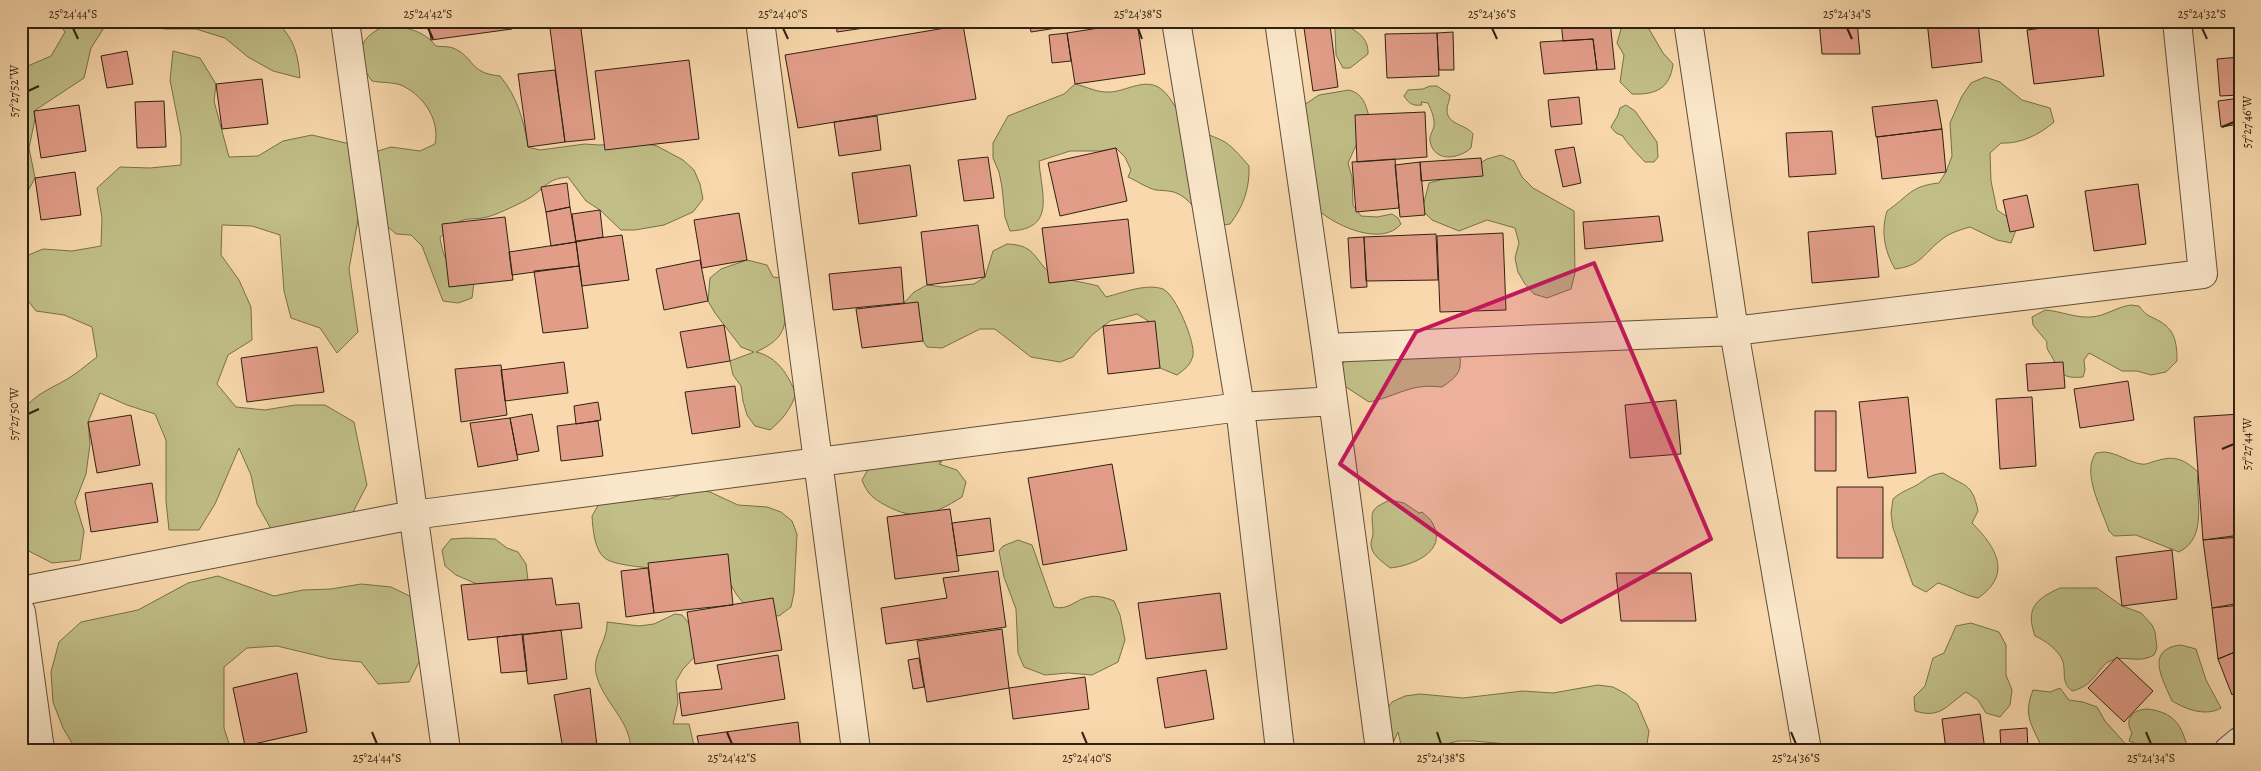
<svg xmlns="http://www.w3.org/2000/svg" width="2261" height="771" font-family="Alegreya,serif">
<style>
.green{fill:#c1be87;stroke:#78704c}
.building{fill:#e29d89;stroke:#302112}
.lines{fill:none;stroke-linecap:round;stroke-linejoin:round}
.minor-casing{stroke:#624f38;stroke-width:30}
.minor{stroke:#fae6c9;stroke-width:28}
.marked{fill:#c2185b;fill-opacity:0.2;stroke:#c2185b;stroke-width:4;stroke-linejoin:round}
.ticks{fill:none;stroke:#302112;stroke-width:2}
.neatline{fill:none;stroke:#302112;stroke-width:2}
.ticks-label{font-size:12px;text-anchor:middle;fill:#302112}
</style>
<rect width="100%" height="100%" fill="#f8d8ac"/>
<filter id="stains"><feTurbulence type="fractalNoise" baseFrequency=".004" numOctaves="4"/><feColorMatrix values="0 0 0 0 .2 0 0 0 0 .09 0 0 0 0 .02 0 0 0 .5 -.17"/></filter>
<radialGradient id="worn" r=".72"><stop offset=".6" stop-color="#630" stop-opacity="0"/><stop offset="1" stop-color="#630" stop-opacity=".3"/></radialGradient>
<path class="green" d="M57,21H275C294,37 298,54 300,78L273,71L248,57L225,38L196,29H166L107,23L91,48L84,78L34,111L35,119L29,148L35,178L29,189L21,217V69L51,56L65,32Z
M1339,23C1355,29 1369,37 1368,54L1350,68H1343L1336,55L1335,29Z
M1635,25L1649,29L1663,53L1673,64C1670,89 1655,95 1632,94L1620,82L1624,55L1617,43L1621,29Z
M385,26C406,27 423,30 436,46C441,47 448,46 453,48C475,57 468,73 500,76C517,96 524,121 528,147L540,150L585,144L599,145L643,143L657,146L683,160L694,170L700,184L703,199L693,212L664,225L635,230H621L600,210L586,201L568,177C549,179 548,184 534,195C528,200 504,211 496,214C469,225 465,209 440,238C445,267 451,267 474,282L472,298L458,303L443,301L422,246L411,235L396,234L385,224L371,165L378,151L391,147L420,151L435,144C440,121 425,97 403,86C396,82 381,83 372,81C354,57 357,38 385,26Z
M173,51L200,58L216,84L214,101L229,157L258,156L283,141L312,135L350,144L360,208L349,269L358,332L337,353L320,328L291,318L284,291L280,235L252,226L222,225L221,255L239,280L251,307L252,340L228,355L217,384L236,407L265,410L295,405H325L354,422L367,485L353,512L329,526L271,529L257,504L251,475L239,448L215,504L199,530H169L166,501V440L155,414L127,405L100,393L88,422L90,444L86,474L75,502L84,531L80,560L52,563L25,549L21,529V414C32,393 57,387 75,374C82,369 90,362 97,357L92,327L64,315L36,311L21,292V258L43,249L72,251L101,246L102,218L97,188L120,167L150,168L181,165V136L170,80Z
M1985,77L2000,82L2022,100L2050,108L2054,122C2039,135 2020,144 2001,143L1990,153L1991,181L1997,210L2009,218L2016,230L2011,243L1997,240L1970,227C1960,230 1949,233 1941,240C1923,254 1921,266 1895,269C1884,250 1881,231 1887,211C1909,196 1910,186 1939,183L1946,172L1952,156L1950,123L1962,96L1971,83Z
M1075,84C1088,87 1097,93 1111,92C1125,91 1142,80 1156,86C1169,91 1176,111 1185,121C1196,133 1211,134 1225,142C1234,148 1242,158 1249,166C1250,188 1243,207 1230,224C1191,231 1205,211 1182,196C1173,190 1166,191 1156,190C1147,188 1137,181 1128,177L1131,170L1125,157L1116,148L1100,151H1070L1039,161C1041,193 1057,229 1010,231L1005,217L1002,187L999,172L993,158V143L1008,116L1064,94Z
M1430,86H1437L1450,95C1450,100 1447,105 1447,110C1447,125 1466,124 1473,134L1471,148C1459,159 1434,163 1430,141C1429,136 1433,131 1434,126C1435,118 1431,110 1428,103L1421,102L1422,105C1413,106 1409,104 1404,96L1408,90L1423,89Z
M1349,90C1362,93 1366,104 1369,117L1348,163L1352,177L1353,205L1361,216L1377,217L1392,214L1398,218L1401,224C1382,247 1336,226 1318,210L1301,107L1319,95Z
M1626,105L1635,111L1657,142L1658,157L1654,162H1645C1640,157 1625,141 1623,136L1616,133L1611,127L1618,115L1620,108Z
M1501,155L1514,161L1522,177L1533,188L1574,211L1575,273L1571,289L1547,298L1534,294L1525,284L1518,272L1515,258L1519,243L1515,228L1487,220L1459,231L1432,220L1422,210L1429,183L1462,174L1487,159Z
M1007,244C1038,245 1033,261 1053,275C1059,279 1089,283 1098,286L1106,297C1122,293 1146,283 1163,289C1176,295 1195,342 1193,355C1191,365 1185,369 1177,375L1160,368L1150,322L1137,314L1110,321L1092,335L1073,357L1060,362L1031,357L995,329H980L942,348L927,347L915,329L904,303L914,292L927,285L943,287L974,284L985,277L993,251Z
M747,260L767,265L773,277L781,278C784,316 796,334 756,352C778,357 788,375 796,394C790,410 783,419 770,430L755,426L747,415L743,401L741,386L733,375L730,361L754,352L741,347L715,313L708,301L710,278L721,269Z
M2131,305L2139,306C2147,317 2151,316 2161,322C2176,331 2177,346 2177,361L2166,372L2151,375L2137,371H2122L2089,353L2084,360L2085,370L2083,377C2061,379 2061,373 2052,357C2048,350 2046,349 2047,342L2033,325L2032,317L2045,310C2061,311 2074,318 2091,317C2106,316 2116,307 2131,305Z
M1459,351C1463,371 1458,376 1442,387C1409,383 1399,396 1369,402L1343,385L1341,369L1346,356Z
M2104,452C2118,453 2128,462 2141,464C2147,465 2150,462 2156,461C2174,455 2184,459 2198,472C2195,497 2209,537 2179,552L2136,535L2114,536L2109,531C2102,509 2081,473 2096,453Z
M927,459L942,462L939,464L957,470L966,482L962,497C933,515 916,522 885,505C872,498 867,493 862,480L870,466Z
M1943,473C1965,487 1972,482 1978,511L1972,523C1996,547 2013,574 1978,598C1963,595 1952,587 1938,583L1926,592L1913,585L1893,528L1891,514L1893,499C1902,491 1908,490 1917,485C1928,478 1929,475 1943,473Z
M695,489L710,492L738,505L767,507L781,512L792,521L797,534L794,593L791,607L779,616C747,614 737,600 725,572C701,570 623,570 606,559C594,551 593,529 592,516L599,504L641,493L654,499H669Z
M1390,500L1404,503L1419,513L1422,512C1425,515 1431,519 1433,524C1448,552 1411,566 1390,568C1383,562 1371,555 1371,544C1371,540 1373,537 1373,533C1372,511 1368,510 1390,500Z
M466,538L495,539L507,548L518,552L526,564L528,580L484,587L456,575L445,566L442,550L451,539Z
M1018,540L1032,545L1054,607C1068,611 1076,599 1089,597C1097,595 1107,598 1114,601L1120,615L1125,640L1118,662L1092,675L1068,673L1045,675L1024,667L1018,653L1016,609L1004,577L999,551L1003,546Z
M218,576L274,596L303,590L331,589L361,584L391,587L416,599L422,656L409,682L378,684L361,662L331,659L277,646L247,648L224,667V728L231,750H76L63,728L53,702L51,672L59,642L81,622L138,610L188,583Z
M2060,588H2097L2122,606L2141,613L2152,625L2155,632L2157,648L2154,655C2137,665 2124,653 2108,662C2104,664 2103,667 2100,670C2092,681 2085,688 2072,691C2061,682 2066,674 2063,662C2060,651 2045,640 2035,636C2025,608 2036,599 2060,588Z
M675,614L682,615L696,632L699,652L683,669L676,681L678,703L673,724H689L695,750H631C630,720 605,704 597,677C590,656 608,642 607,622L639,626L654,624Z
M1971,623L1999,632L2006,645V675L2012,690L2010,705L2000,717L1986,713L1978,700L1966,692C1946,706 1940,719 1915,711L1914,697L1925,686L1933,658L1944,653L1956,626Z
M2181,645L2196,649L2206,680L2221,708C2205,717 2186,709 2172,701C2163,680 2144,649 2181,645Z
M1598,685L1613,687L1626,694L1637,703L1649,731L1646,750H1583L1562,745H1517L1474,741H1458L1423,750H1411L1401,745L1398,732L1394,741L1384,713L1392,702L1405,696L1420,694L1463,698L1523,691L1553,693Z
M2060,688L2069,700L2083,702L2097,707L2105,721L2131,750H2071L2042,747C2031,724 2023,715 2033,690L2050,692Z
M2147,709C2174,712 2182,725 2188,750H2153L2129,741L2132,733C2124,719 2132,710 2147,709Z"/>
<path class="building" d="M428,21H511L512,29L431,40Z
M549,21H580L595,139L565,142Z
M836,21H912L837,32Z
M1029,21H1095V22L1031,32Z
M1359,21H1392L1393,28H1360Z
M1392,21H1447V24L1393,28Z
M1561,21H1610L1615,69L1597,70L1593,39L1563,41Z
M1819,21H1857L1860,54H1822Z
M1927,21H1978L1982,62L1932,68Z
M2097,21L2104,76L2034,84L2027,30Z
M1137,22L1145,74L1075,84L1067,33Z
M963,25L976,99L798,128L785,55Z
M1330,25L1338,87L1313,91L1304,28Z
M1453,32L1454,70H1439L1437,33Z
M1067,33L1071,61L1052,63L1049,35Z
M1437,33L1439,76L1387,78L1385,34Z
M1593,39L1597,70L1544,74L1540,42Z
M127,51L133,84L107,88L101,56Z
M2240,57V95L2220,96L2217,59Z
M689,60L699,139L605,150L595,71Z
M555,70L565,142L528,147L518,74Z
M262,79L268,124L222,129L216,84Z
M1579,97L1582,124L1551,127L1548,100Z
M2240,98V124L2221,127L2218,101Z
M1937,100L1942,129L1876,137L1872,107Z
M164,101L166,147L137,148L135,102Z
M79,105L86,151L41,158L34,111Z
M1425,112L1427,157L1357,162L1355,115Z
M877,116L881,150L839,156L834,122Z
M1942,129L1946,172L1882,179L1877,137Z
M1832,131L1836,174L1789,177L1786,133Z
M2240,145V170L2235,146Z
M1574,147L1581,183L1563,187L1555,150Z
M1116,148L1127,201L1060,216L1048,163Z
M988,157L994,198L964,201L958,160Z
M1481,158L1483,176L1421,181L1420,162Z
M1395,159L1399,208L1356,212L1352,162Z
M1420,162L1425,215L1400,217L1395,165Z
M910,165L917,216L859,224L852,173Z
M75,172L81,215L41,220L35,178Z
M567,183L570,207L546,212L541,187Z
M2138,184L2146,244L2094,251L2085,191Z
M2027,195L2034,227L2010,232L2003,200Z
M570,207L576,242L551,246L546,212Z
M600,210L603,237L576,242L572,214Z
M739,213L747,260L702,268L694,220Z
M1659,216L1663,241L1585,249L1583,222Z
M505,217L513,280L449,287L442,224Z
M1128,219L1134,273L1049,283L1042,228Z
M978,225L985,277L927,285L921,232Z
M1874,226L1879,277L1812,283L1808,232Z
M1503,233L1506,310L1440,312L1437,236Z
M1436,234L1438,280L1366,281L1364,237Z
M622,235L629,280L582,286L576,241Z
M1364,237L1367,287L1351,288L1348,238Z
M576,242L579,266L512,275L509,252Z
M700,260L708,301L664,310L656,269Z
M579,266L588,328L543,333L534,271Z
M901,267L904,303L833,310L829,274Z
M918,302L923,341L862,348L856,309Z
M1155,321L1160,368L1108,374L1103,326Z
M724,325L730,361L687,368L680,332Z
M317,347L324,392L247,402L241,358Z
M564,362L568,393L505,401L501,370Z
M2063,362L2065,388L2028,391L2026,364Z
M501,365L507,415L461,422L455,369Z
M2128,381L2134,420L2080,428L2074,389Z
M735,386L740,427L692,434L685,392Z
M1908,397L1916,473L1868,478L1859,402Z
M2032,397L2036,466L2000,469L1996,399Z
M1676,400L1681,454L1630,458L1625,405Z
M598,402L601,420L576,424L574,406Z
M1815,411H1836V471H1815Z
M532,414L539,451L517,455L510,418Z
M2240,414V537L2203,540L2194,417Z
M131,415L140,465L97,473L88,422Z
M510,418L518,460L478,467L470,423Z
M598,421L603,456L561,461L557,426Z
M1112,464L1127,550L1043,565L1028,478Z
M152,483L158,522L91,532L85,493Z
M1837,487H1883V558H1837Z
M950,509L959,571L895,579L887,517Z
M990,518L994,551L957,556L952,523Z
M2240,535V603L2212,608L2203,540Z
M2172,550L2177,599L2122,606L2116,557Z
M728,554L733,605L654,613L648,563Z
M648,568L654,613L626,617L621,571Z
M998,571L1006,627L886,644L881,608L947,598L943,578Z
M1616,573H1691L1696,621H1621Z
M552,578L556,605L579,603L582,628L468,640L461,585Z
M1220,593L1227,649L1146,659L1138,603Z
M773,598L782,650L695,664L687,612Z
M2240,605V650L2218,659L2212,608Z
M1002,629L1009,688L927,702L917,641Z
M561,630L567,679L528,684L522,635Z
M523,634L527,671L501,673L497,637Z
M2240,650V687L2232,695L2218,659Z
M778,655L785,699L682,716L679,693L722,689L717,665Z
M2117,657L2153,691L2124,722L2088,688Z
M919,658L924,687L913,689L908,660Z
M1206,670L1214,719L1165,728L1157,678Z
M297,673L307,732L245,746L233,688Z
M1085,677L1089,709L1013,719L1009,688Z
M590,688L597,746L563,750L554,695Z
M1980,714L1985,750H1946L1942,719Z
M798,722L801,750H700L697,736Z
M2027,728L2028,750H2001L2000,730Z"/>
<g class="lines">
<g class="minor-casing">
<path id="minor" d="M345,21L446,750
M760,21L856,750
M1176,21L1240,407L1280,750
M1279,21L1326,348L1380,750
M1688,21L1734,331L1807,750
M1326,348L1734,331L2203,274L2177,21
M21,591L413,515L1240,407L1333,401
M21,612L40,750
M2229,750L2240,741"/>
</g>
<use href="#minor" class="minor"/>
</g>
<path class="marked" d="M1594,263L1711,539L1561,622L1340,464L1416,332Z"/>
<path class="ticks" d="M73,28L78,39M428,28L433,39M783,28L788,39M1138,28L1142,39M1492,28L1497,39M1847,28L1852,39M2202,28L2207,39M28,91L39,86M2222,127L2234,122M28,414L39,409M2222,449L2234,444M372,732L377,744M727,732L732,744M1082,732L1087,744M1437,732L1441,744M1791,732L1796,744M2146,732L2151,744"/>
<rect width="2261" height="771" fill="none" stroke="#f8d8ac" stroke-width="55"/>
<rect x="28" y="28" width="2206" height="716" class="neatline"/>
<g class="ticks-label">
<text x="73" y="18">25°24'44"S</text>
<text x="428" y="18">25°24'42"S</text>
<text x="783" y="18">25°24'40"S</text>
<text x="1138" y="18">25°24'38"S</text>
<text x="1492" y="18">25°24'36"S</text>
<text x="1847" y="18">25°24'34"S</text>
<text x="2202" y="18">25°24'32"S</text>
<text transform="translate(14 91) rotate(-90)" y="4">57°27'52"W</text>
<text transform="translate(2247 122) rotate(-90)" y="4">57°27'46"W</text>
<text transform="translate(14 414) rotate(-90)" y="4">57°27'50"W</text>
<text transform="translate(2247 444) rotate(-90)" y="4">57°27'44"W</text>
<text x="377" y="762">25°24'44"S</text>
<text x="732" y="762">25°24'42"S</text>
<text x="1087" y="762">25°24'40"S</text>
<text x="1441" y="762">25°24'38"S</text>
<text x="1796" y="762">25°24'36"S</text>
<text x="2151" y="762">25°24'34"S</text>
</g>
<rect width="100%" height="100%" filter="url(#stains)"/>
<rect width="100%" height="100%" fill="url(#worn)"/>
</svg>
